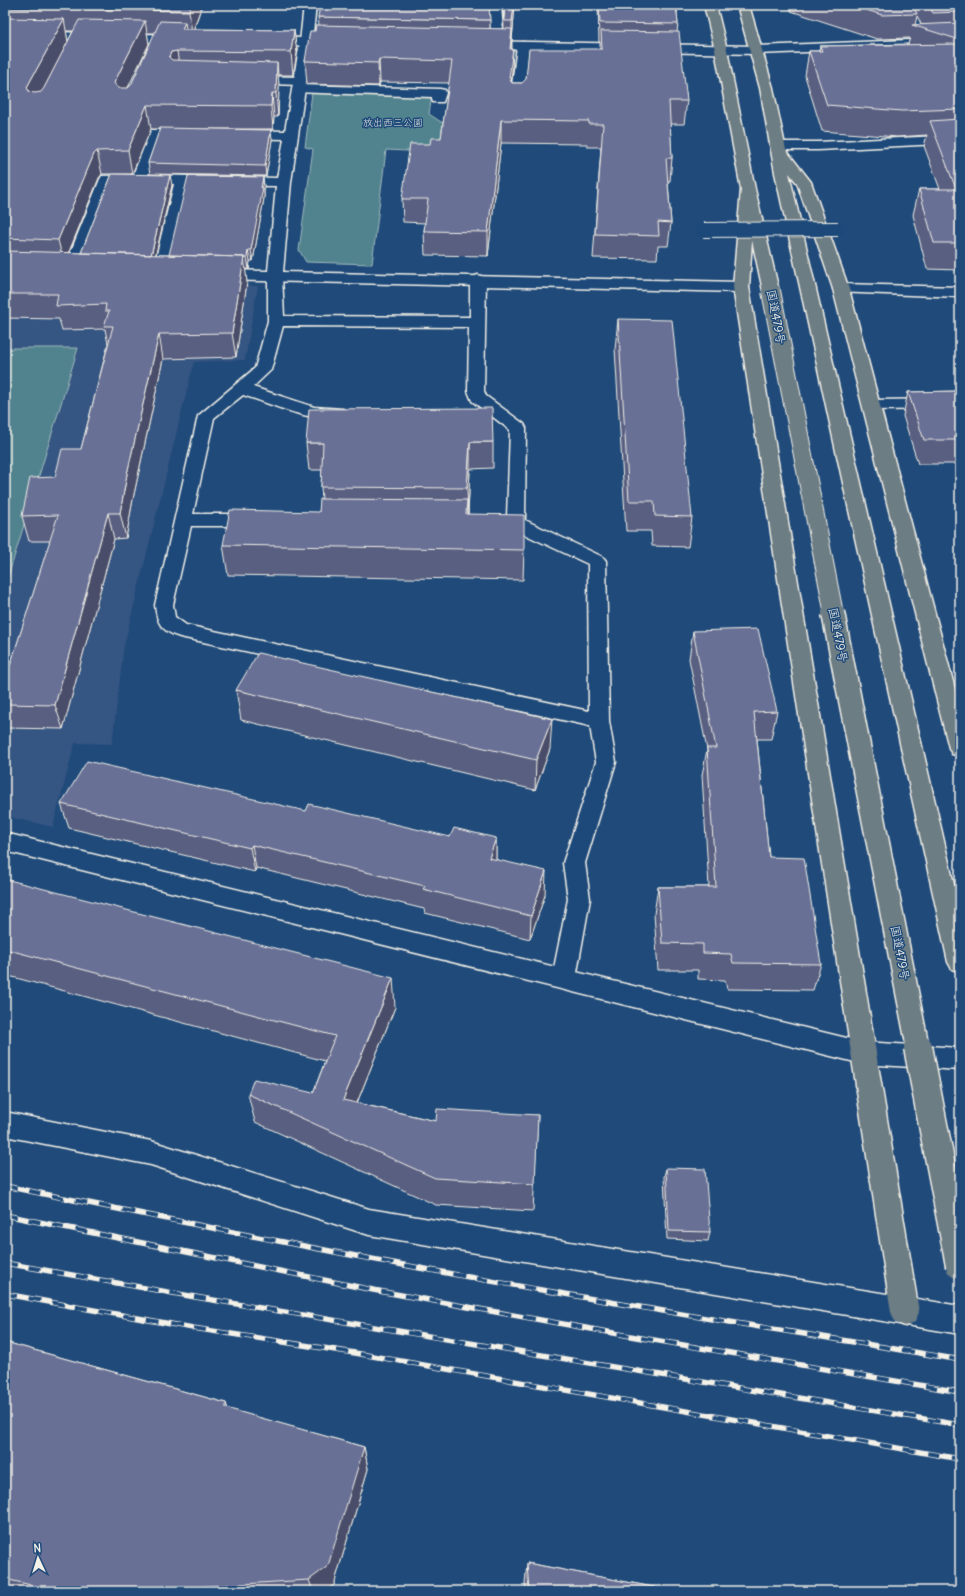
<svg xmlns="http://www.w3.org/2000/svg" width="965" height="1596" font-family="Delius,'Klee One',sans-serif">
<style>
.built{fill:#355582}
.green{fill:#51838f;stroke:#a2babc}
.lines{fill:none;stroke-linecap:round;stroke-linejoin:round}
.lane-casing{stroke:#f4f1e8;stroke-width:3}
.street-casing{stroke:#f4f1e8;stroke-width:3}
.secondary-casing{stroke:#f4f1e8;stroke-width:3}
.highway-casing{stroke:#f4f1e8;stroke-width:3}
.lane{fill:#1f4a7a;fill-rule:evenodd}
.street{fill:#1f4a7a;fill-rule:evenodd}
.secondary{fill:#1f4a7a;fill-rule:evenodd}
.highway{fill:#6d7d84;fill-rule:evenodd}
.rail-casing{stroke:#f4f1e8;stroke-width:5.5}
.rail{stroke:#1f4a7a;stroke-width:4;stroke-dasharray:12;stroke-linecap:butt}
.street-bridge-casing{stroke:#f4f1e8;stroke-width:16;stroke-linecap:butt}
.highway-bridge-far2-casing{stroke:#f4f1e8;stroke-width:20;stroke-linecap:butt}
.highway-bridge-far1-casing{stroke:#f4f1e8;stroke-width:25;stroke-linecap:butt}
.highway-bridge-casing{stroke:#f4f1e8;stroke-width:31;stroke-linecap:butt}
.street-bridge{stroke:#1f4a7a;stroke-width:14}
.highway-bridge-far2{stroke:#6d7d84;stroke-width:18}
.highway-bridge-far1{stroke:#6d7d84;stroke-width:22}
.highway-bridge{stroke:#6d7d84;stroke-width:28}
.wall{fill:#595f81;stroke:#f4f1e8;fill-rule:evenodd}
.shaded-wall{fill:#484e69;stroke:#f4f1e8}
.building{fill:#676f96;stroke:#f4f1e8}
.labels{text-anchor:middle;stroke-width:3;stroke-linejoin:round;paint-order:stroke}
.far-park-label{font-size:10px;fill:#dce0db;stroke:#1f4a7a}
.street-label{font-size:12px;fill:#f4f1e8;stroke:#1f4a7a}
</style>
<rect width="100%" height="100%" fill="#1f4a7a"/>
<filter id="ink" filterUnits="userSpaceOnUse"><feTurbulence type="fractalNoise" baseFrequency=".025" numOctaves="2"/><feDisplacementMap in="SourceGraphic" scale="8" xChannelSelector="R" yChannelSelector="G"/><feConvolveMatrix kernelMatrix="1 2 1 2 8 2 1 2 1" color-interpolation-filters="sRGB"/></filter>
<g filter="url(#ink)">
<path class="built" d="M5,278L258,286L245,360L194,362L124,646L112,744L75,743L53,827L5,816Z"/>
<path class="green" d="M312,93L432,95L429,114L441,122H451L448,153L386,150L372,264L306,262L299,250L313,149L305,147Z
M5,348H78L5,587Z"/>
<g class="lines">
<g class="lane-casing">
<path id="lane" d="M249,76L299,77L303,78L305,81L303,84L299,85L245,83L243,80L245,77Z
M298,85L440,89L445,90L446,93L443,102H433L432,99V97L293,92L292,89L293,86Z
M275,272L280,273L282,276L284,316L470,317V280L473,277L478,275L483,277L486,280L484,391L486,396L524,424L526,428L525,520L603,557L606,561L609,721L616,762L585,863L590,899L576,978L572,985L564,988L556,985L552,978L568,899L563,863L596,762L590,726L180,637C161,631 157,623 155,605L198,416L255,368L268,321V276L270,273ZM283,326L469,327L468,391L472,401L510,430L507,517L495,516L489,518L486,522L489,526L513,529L588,564L589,711L186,625L175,617L173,605L191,526H256L262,524L265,520L262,516L256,514H193L214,418L243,395C272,404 313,424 343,417L345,413L343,409L314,407L253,387L271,370Z
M960,399V409L871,410L865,408L863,405L865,402L871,400Z"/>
</g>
<g class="street-casing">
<path id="street" d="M304,5H316L312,42L291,182L283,272L741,282L747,284L749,287L747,290L741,292L216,280L210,278L208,275L210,272L216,270L268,271L276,186L188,185L168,274L166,277L160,279L154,277L152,274L174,184L113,183L79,271L77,274L71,276L65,274L63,271L100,179L102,176L133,175L151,130H189L194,131L196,134L194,137H161L148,175L277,178L284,139L241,138L236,137L234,134L236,131L241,130L285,131L300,42Z
M489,5H501L504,46L503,49H493L492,46Z
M523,42L528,43L529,46L524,101L522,104H512L510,101L517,46L518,43Z
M960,135V143L818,150H778L773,149L771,146L773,143L778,142H818Z
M841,284L960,287V297L835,292L833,289L835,286Z
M5,1112L151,1141L369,1209L960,1306V1334L369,1235L151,1165L5,1136Z"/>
</g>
<g class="secondary-casing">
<path id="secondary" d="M5,31L182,35L187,36L188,39L187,42L182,43L5,39Z
M266,37L338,39L343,40L344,43L343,46L338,47L261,44L260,41L261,38Z
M960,38V46L757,54L482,49L477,48L476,45L477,42L482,41L757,46Z
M5,833L863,1042L960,1048V1070L863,1064L5,851Z"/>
</g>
<g class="highway-casing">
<path id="highway" d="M704,5H716L727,50L755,189L779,291L777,294L771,296L765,294L763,291L752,240L749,287L919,1312L915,1322L905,1326L895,1322L891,1312L733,287L741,189L715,50Z
M737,5H749L773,88L786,150L811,182L849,289L960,708V756L952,754L949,748L833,289L797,183L789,173L960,910V972L952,969L948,962L775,173L760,88Z"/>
</g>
<use href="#lane" class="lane"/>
<use href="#street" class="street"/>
<use href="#secondary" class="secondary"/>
<use href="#highway" class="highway"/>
<g class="rail-casing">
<path id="rail" d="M5,1186C191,1224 378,1262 565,1294C697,1318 829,1337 960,1360
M5,1215L373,1290L636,1337L960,1392
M5,1263L201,1298L960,1425
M5,1294L193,1328L355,1353L960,1459"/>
</g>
<use href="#rail" class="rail"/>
<g class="street-bridge-casing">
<path id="street-bridge" d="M703,230L838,229"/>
</g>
<g class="highway-bridge-far2-casing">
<path id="highway-bridge-far2" d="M771,291L834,614"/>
</g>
<g class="highway-bridge-far1-casing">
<path id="highway-bridge-far1" d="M833,613L918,1048"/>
</g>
<g class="highway-bridge-casing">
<path id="highway-bridge" d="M918,1047L960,1265"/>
</g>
<use href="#street-bridge" class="street-bridge"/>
<use href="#highway-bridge-far2" class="highway-bridge-far2"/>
<use href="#highway-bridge-far1" class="highway-bridge-far1"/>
<use href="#highway-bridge" class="highway-bridge"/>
</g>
<path class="wall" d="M5,5H202L194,29L294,30L297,53L293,75H278L279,86L278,117H274L273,129H189L272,140L266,176L150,174L148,163L160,129H151L132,174H112L172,185L156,255H169L263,177L264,187V198L253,261H250L249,269H245L247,282L236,357L163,359L133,499L126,538L114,539L63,729L5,728V666H10L50,541H29L22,516L55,477L81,449L108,344L105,329L62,330L59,319L5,318ZM66,31H73L68,41ZM147,33H155L131,85L127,88L149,44ZM102,174H112L81,253H69L99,178Z
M503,5H515L512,40V71L511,81L512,83H522L600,49V42H599L598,5H678L677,14L678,24L677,32L687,101L684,124H670L672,158L670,181H668L671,223L668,246H658L657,259L593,258L601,147H587V144L501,143L488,256L425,255L424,231L425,223L403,222L402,199L430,144L441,138L449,83L380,82L379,86L307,84L305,61L315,31L319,25L318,17L490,20V29H504Z
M789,5H960V270L927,269L913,215L919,189H940L924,146L927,135L897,137L822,131L805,76L809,51H819L820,46L908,44L910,38L877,39L791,11ZM917,16L921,24L915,25Z
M618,319L692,517L688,547L652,546L651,531H626L615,349Z
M960,391V464H918L903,416L908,392Z
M493,442V468L470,469L468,514L524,550L523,580L228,575L223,545L319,512L322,499L321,487L322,470H309L306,443Z
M693,631L777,711L771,739H757L769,857L821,964L813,990L727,989L725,980L698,979V970H658L654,914L658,887H709L702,775L707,750L689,659Z
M236,690L550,749L535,790L241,720Z
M61,804L306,811L450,837L496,838V859L545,895L530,939L425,913L424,909L256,868L255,872L69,828Z
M5,879L395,1007L357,1103L436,1121L538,1115L533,1211L436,1205L255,1122L248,1094L313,1093L325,1061L5,975Z
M666,1168L710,1232L708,1241L667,1239L664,1177Z
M5,1342L226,1403L228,1409L364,1447L368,1469L334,1585L325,1591H5Z
M527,1563L674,1591H526L525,1583Z"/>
<path class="shaded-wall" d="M191,5H202L192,33L189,11Z
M514,5H515L512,40V21Z
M64,19L68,42L33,110L27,87Z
M145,21L149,44L119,106L114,83Z
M185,22L188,44L186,51L182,29Z
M512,29L511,51L513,49L512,71L509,101V78Z
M294,30L297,53L293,75L291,52Z
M177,51L180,74L169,57L171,52Z
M379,59L380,82L379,86L378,63Z
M277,63L279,86L278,117L276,93Z
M272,93L274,117L273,129L271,106Z
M147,105L151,129L132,174L128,150Z
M501,120V143L488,256V232Z
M271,130L272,140L266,176L265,166Z
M97,151L102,174L99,178L64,264L58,240L94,154Z
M170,175L172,185L153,266L151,256Z
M263,177L264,187V198L253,261L251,250Z
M248,250L250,261L249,269L247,258Z
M244,257L247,282L236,357L232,333Z
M159,334L163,359L133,499L126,538L120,513L127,474Z
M470,442V469L468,515L467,488Z
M108,513L114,539L63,729L55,705Z
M552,719L550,749L535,790L536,760Z
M496,838V862L489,858Z
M252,845L256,868L255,872L250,848Z
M546,871L545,895L530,939L531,916Z
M393,978L395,1007L347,1128L343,1100Z
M364,1447L368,1469L334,1585L325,1591H313L309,1580Z"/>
<path class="building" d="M5,5H191L189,11L5,8Z
M320,5H489L490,20L318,17Z
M504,5H514L512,21H505Z
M599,5H676L678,24L600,23Z
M851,5H913L917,14L882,15Z
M929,5H960V12L933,13Z
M5,18L64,19L27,87L29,92L35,93L41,92L44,88L79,20L145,21L114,83L118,88H128L131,85L160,21L185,22L182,29L294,30L291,52L177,51L171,52L169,57L172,60L277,63L276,93H272L271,106L147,105L128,150L97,151L94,154L58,240L5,238Z
M960,23V40L912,25Z
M316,25L512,29L510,49H513L509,78L512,83H522L526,79L529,49H602L601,31L679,32L687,101H669L672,158H666L671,223L658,222L659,236L595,234L603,124H589V121L501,120L488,232L424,231L428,199H402L410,144H430L431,138H441L452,61L379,59L378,63L305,61L310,31H315Z
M960,44V109L902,111L827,105L809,51H822L820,46Z
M960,119V243H934L919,189H956L930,121Z
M160,128L271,130L265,166L148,163Z
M112,174L170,175L151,255L81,253Z
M188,176L263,177L261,188H263L251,250H248L247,258H243L244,257L169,255Z
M5,251L244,257L232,333L159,334L127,474L120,513H108L55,705L5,704V666H10L58,515L22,516L30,478L55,477L62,449H81L113,326H104L109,311H105L106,304L56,306L58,294H5Z
M618,319L672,320L692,517L655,516L654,501H629Z
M960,391V440H924L908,392Z
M492,408L493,442H470L467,488L321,487L323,443H306L309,409Z
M320,499L467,500L466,514L524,515V550L223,545L230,510L319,512Z
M758,629L777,711L754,712L769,857L804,858L821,964L733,963L731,954L703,953V944L662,943L658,887H716L707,748H716L693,631Z
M258,653L552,719L536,760L236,690Z
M87,761L306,811L309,804L450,837L454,828L496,838L489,858L546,871L531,916L423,889L425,886L252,845L250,848L61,804Z
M5,879L393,978L343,1100L436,1121L437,1109L538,1115L535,1184L435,1178L248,1094L254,1079L313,1093L335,1036L5,949Z
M666,1168L705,1169L710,1232L669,1231Z
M5,1342L226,1403V1408L364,1447L328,1566L309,1580L127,1591H57L5,1579Z
M527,1563L674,1591H529Z"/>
</g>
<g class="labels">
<g class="far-park-label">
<text x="393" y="126">放出西三公園</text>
</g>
<g class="street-label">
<text transform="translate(776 317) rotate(79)" y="4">国道479号</text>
<text transform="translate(838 635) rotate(79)" y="4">国道479号</text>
<text transform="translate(900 953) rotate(79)" y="4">国道479号</text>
</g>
</g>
<rect width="965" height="1596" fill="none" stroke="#1f4a7a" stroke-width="20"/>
<rect x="10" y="10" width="945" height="1576" fill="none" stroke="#f4f1e8" stroke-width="1.5" filter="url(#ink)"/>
<g transform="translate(38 1558) rotate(356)" stroke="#1f4a7a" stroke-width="3" paint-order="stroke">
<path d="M0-3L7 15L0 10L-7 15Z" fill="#f4f1e8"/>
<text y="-6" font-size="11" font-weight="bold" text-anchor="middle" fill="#f4f1e8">N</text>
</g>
</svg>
